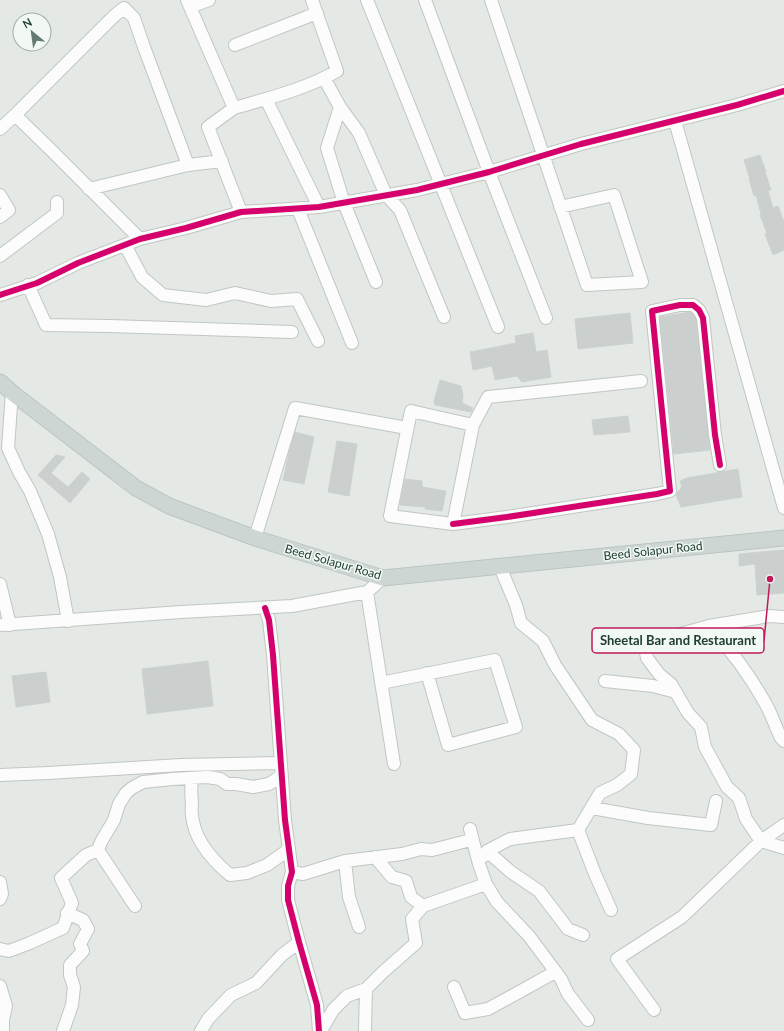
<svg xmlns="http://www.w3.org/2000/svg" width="784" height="1031" font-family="Lato,sans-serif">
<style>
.building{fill:#cbd0ce;stroke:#ccd2cf}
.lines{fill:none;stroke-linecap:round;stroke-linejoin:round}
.minor-casing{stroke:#c1c6c3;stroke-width:14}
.major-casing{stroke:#bcc5c2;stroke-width:17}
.minor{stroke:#fbfcfb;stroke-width:12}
.major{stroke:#cdd6d2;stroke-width:15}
.cycleway-casing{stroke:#f2f9f4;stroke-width:8}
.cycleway{stroke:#d6006c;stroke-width:6}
.labels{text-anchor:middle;stroke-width:3;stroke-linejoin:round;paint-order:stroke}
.street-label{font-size:12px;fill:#203e33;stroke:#f2f9f4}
.leader{fill:none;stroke:#c2185b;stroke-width:1.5}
.callout-dot{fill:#c2185b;stroke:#f2f9f4;stroke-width:1.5}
.callout{fill:#f2f9f4;stroke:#c2185b;stroke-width:1.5}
.callout-label{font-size:13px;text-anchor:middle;font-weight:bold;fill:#203e33}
</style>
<rect width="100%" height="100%" fill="#e4e9e6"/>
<path class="building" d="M760,155L766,172H765L771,190L768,191L773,208L778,206L784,222V250L773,255L765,234L767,233L760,215L761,214L756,195L754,196L749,179H750L744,160Z
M690,312L693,315L696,320L708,436L710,450L674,454L660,317Z
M630,313L633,343L578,349L575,319Z
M533,333L536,352L547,350L551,377L522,382L517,376L495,380L492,366L473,370L470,352L516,343L515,336Z
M440,380L461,386L463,395L462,403L473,408L471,412L435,405L434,401Z
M628,416L630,432L594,435L592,420Z
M295,432L314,437L304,484L283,480L290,449Z
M337,441L357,444L349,496L328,492Z
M56,455L65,457L51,473L68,487L82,472L90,479L70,503L38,475Z
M738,469L742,497L681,507L676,495L682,486L680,481L687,478Z
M405,479L422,481V487L446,491L442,511L425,509L426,507L400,505Z
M784,550V593L757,595L755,564L739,566V554Z
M208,661L213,706L147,714L142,669Z
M46,672L50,702L16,707L12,676Z"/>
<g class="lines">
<g class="minor-casing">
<path id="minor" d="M187,0L234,108L208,127L241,212
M367,0L498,327
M425,0L489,172L546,318
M491,0L587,285L642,282L614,195L560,207
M190,7L209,0
M235,45L317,13
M324,78L340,107L327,148L344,203L376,282
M266,99L319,207
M340,107L359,133L386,195L400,210L444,317
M234,108C269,98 306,89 337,71L312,0
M15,115L50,149L140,239
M675,121L784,508
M0,129L15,115L114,16L124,8L134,18L144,47L188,165
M89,189L188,165L222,161
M0,195L9,210L0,217
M298,209L352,343
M125,245L142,277L163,295L206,300L235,293L271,301L297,299L318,341
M0,256L57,213V202
M28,285L46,325L110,326L292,332
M0,295L37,283L78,263L140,239L186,228L241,212L319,207L417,190L489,172L581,144L737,105L784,91
M12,392L8,448L19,472L30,491L48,534L60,577L68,621
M411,411L473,425L453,524L390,516Z
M473,425L488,397L641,381
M453,524L507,517L657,494L670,491L652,311L680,305H693L699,310L703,318L715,435L720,465
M255,538L295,408L407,428
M500,567L516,605L521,623L543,641L555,665L592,720L619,734L634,750L631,774L617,785L600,793L578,830L595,874L611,910
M0,584L10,625
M367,592L394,764
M265,608L269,620L273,655L285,820L292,872L288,886V900L299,942L317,1005L319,1031
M784,617L769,616L709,626L669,637L645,647L647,658L659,674L671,684L688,713L701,727L705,747L727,787L739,798L746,819L761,841L784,848
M0,625L181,612L292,606L367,592L383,578
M709,626C730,649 749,674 764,701C771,712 775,726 781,738L784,741
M605,681L653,686L676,692
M381,683L495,660L516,727L448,745L427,673
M0,775L48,773L181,765L280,763
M192,778C191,786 191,794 192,803C192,807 191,811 192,815C194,839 212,860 230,875L247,873L267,865L288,850
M592,808L648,818L711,825L716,801
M473,841L479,864L486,884L497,902L529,936L561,979L568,994L588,1020
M487,851L511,872L539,891L568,929L583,935
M484,856L487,851L510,839L578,830
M375,857L392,877L406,881L411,897L423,906L486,884
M345,861L349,897L359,927
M292,872L303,874L345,861L402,854L421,849L432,850L467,841H473L470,829
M0,882L2,894L0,899
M135,906L98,850L101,842L114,820L119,804L126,793L132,788L143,782L172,779L207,777L220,779L227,784H236L253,787L269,784L281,776
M0,949L9,951L30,943L63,928L72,903L61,878L86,855L98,850
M0,986L6,1006L3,1020V1031
M454,987L465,1013L488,1009L521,991L555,972
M654,1010L617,959L682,917L761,841L784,825
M63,1031L72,1005L74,987L70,975V965L83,951L80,944L88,929L83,920L67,913
M201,1031L208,1019L231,995L256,983L282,955L299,942
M321,1031L333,1010L347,996L366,989L383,972L416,943L412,919L423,906
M365,1031V1029L366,989"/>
</g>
<g class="major-casing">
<path id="major" d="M0,382L15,395L136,488L169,506L255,538L383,578L784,538"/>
</g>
<use href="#minor" class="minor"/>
<use href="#major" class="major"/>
<g class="cycleway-casing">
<path id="cycleway" d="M0,295L37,283L78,263L140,239L186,228L241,212L319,207L417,190L489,172L581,144L737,105L784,91
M453,524L507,517L657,494L670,491L652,311L680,305H693L699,310L703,318L715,435L720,465
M265,608L269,620L273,655L285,820L292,872L288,886V900L299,942L317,1005L319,1031"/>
</g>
<use href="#cycleway" class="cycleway"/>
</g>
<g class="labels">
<g class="street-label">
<text transform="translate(653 551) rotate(-6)" y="4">Beed Solapur Road</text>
<text transform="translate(333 562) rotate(16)" y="4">Beed Solapur Road</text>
</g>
</g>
<path class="leader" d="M770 579L764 641"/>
<circle class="callout-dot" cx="770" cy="579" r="4"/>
<rect class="callout" x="592" y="628" width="172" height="25" rx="4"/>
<g class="callout-label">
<text x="678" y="645">Sheetal Bar and Restaurant</text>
</g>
<g transform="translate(32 32) rotate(331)"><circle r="19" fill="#f2f9f4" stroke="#9eaea7"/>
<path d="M0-3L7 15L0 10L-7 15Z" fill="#657a72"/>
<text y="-6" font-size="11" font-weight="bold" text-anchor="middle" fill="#203e33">N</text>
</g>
</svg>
